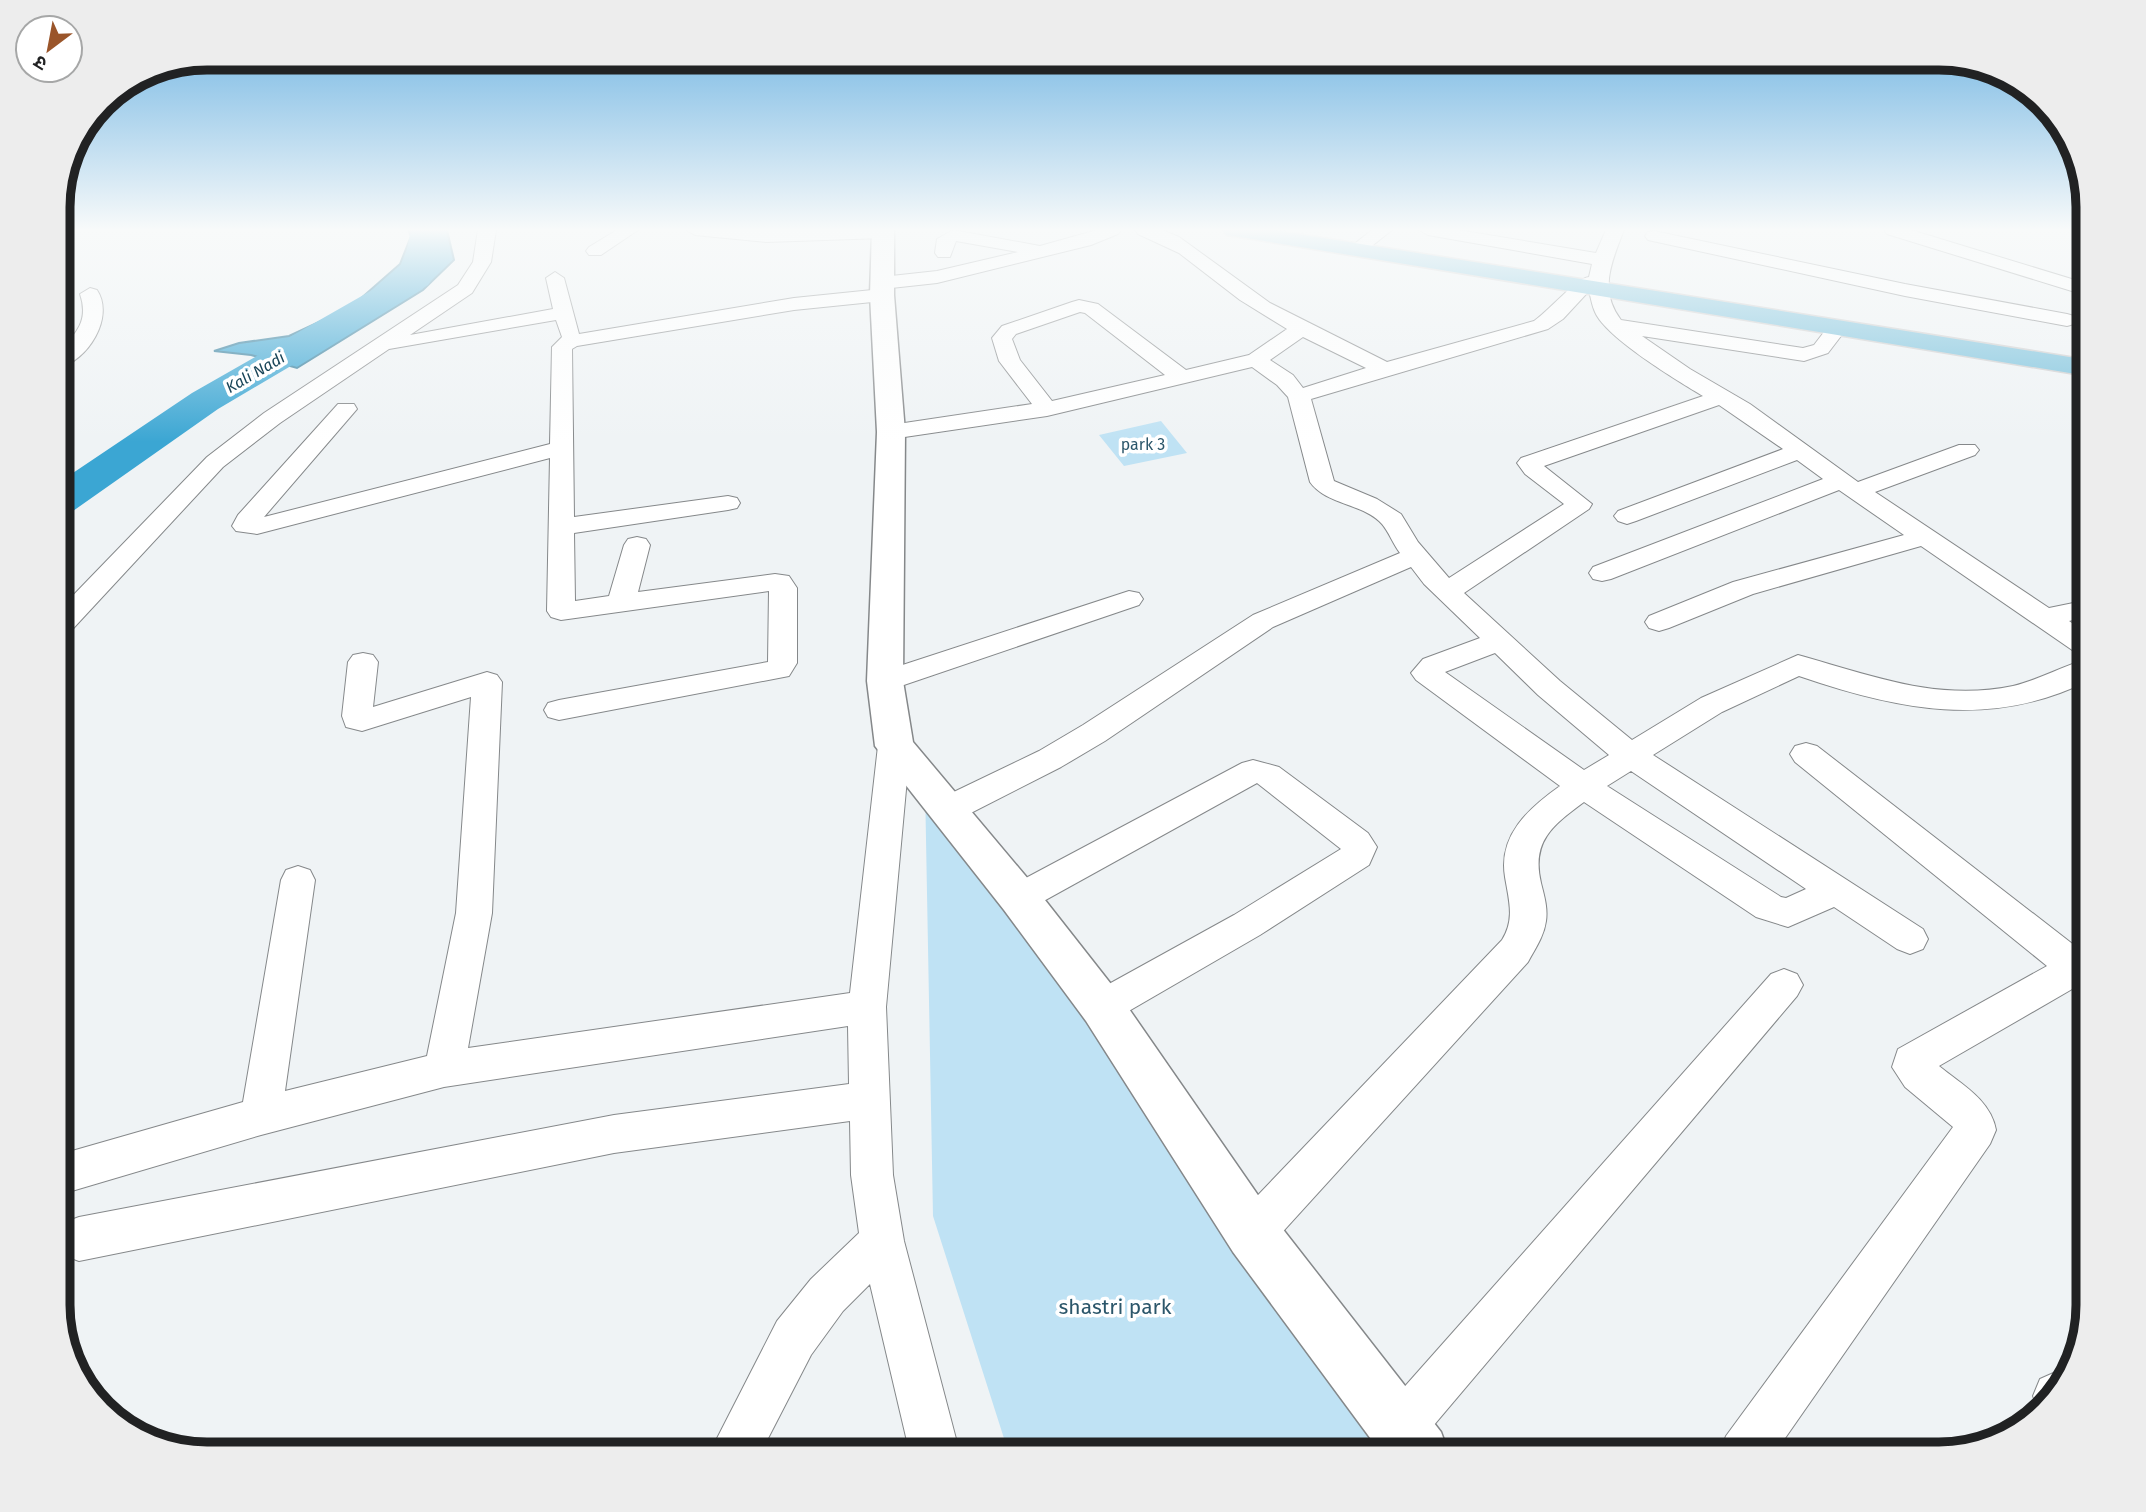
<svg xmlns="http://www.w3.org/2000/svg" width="2146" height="1512" font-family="'Fira Sans','Noto Sans Devanagari',sans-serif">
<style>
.green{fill:#bfe2f4}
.water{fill:#3ba6d3;stroke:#337e9e;stroke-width:2}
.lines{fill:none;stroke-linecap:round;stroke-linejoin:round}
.river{fill:#3ba6d3;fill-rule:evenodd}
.minor-casing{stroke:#85888a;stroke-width:2}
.tertiary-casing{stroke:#85888a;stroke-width:3}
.primary-casing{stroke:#cececf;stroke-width:3}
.minor{fill:#fff;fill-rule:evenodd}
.tertiary{fill:#fff;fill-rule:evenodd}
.primary{fill:#79c1dc;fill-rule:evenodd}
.labels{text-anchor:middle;stroke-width:7;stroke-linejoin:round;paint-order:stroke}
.far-water-label{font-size:16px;font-style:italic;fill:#194558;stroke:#fff}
.far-park-label{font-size:16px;fill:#2b566a;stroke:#fff}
.near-park-label{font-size:21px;fill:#2b566a;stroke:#fff}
.rim{fill:none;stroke:#212223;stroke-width:9}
</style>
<rect width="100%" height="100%" fill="#eff3f5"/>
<path class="green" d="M1161,421L1187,453L1124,466L1099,435Z
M925,785L1193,1167L1400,1454H1009L933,1216Z"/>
<path class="water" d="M408,230H447L454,260L423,290L297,368L251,355L214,351L239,343L289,336L351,307L400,264L411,236Z"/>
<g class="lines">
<path class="river" d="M411,230H441L433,278L428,285L218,409L73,511L58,514V483L192,393L402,273Z"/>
<g class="minor-casing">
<path id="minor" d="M478,230H496L491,262L472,293L410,335L553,309L546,278L555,272L564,278L579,334L794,298L882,289L889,291L892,295L882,301L794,310L577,346L572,349L574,517L728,496L737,498L740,503L737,508L728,510L574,533L575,601L609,596L624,545L628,539L637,537L646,539L650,545L638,592L775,574L789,576L797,588V663L789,676L559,720L548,717L544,710L548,703L559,700L768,662L769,591L561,620L551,617L547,611L550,458L257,534L236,531L232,526L238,515L338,404H354L357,409L264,517L550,444L552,347L562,337L556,320L389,349L280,423L223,467L68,634L58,637V611L207,457L264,413L458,285L473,262Z
M617,230H638L601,255H589L586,251L589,247Z
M686,230H890L892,233L883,238L766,242L695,235Z
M953,230L1040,246L1097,230H1121L1118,234L1091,245L937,283L882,289L875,287L872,283L882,277L937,271L1018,252L956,241L950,257H938L935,253L937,239Z
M1135,230H1162L1179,237L1270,303L1387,362L1534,321C1549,311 1576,278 1589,277L1592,264L1428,235L1419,230H1458L1596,253L1606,230H1624C1612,261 1598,290 1621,320L1803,348L1814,345L1824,332H1838L1841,336L1828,353L1804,361L1642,336L1690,369L1750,404L1858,482L1959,445H1975L1979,450L1975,455L1875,492L2049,608L2088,600V616L2069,621L2088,634V656L2078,654L1921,546L1753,594L1669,628L1659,631L1649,628L1645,622L1649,616L1733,582L1904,535L1839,490L1611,579L1602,581L1593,579L1589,573L1593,567L1823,479L1797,460L1636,521L1627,524L1618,521L1614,516L1618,511L1783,449L1719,405L1544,466L1592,504L1589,509L1464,593L1560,681L1632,740L1701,698L1798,655C1870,675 1937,702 2013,686C2039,680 2062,666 2088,659V681C1990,729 1898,710 1799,676L1722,712L1653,755L1923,929L1928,939L1923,949L1910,954L1897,949L1834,907L1788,927L1756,917L1584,802C1553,825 1531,841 1541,883C1544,895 1548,908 1546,921C1544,936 1535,949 1528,962L1268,1248L1252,1255L1236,1248L1230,1233L1236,1218L1502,940C1515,919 1509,901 1505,877C1498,835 1529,808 1560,786L1416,680L1411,673L1423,659L1480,638L1424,584L1411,567L1273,627L1105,741L1061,767L959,819L947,822L935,819L931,810L935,801L1039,751L1083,725L1253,615L1400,553C1393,544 1389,532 1382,524C1363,503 1326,505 1310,482L1288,397L1277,385L1252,367L1047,416L891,439L883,437L880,432L883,427L891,425L1032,404L999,361L992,338L1002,326L1072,302L1079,300L1098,304L1186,370L1249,355L1287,329L1240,300L1179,253L1138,234ZM1589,291C1591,298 1592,306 1595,312C1606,338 1678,381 1703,396L1521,458L1517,463L1525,474L1564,504L1449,578L1418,542L1401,514L1377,499L1334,481L1311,399L1548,329L1563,319ZM1080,312L1085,313L1165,375L1052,401L1020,360L1012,339L1016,334ZM1303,337L1366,368L1303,388L1293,375L1270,360ZM1495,653L1538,695L1609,755L1584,770L1445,672ZM1631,771L1806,889L1786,898L1781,897L1607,786Z
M1372,230H1392L1368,249H1356L1353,245Z
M1884,230H1911L2088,284V292H2075L1887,234Z
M1654,231L1905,284L2067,314L2074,316L2077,320L2074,324L2067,326L1905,296L1648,240L1645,236L1648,232Z
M90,288L97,290C115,317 88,361 58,368V351C77,334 89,320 80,294Z
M1129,591L1139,593L1143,599L1139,605L895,688L885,691L875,688L870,681L875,674Z
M363,653L373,655L378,662L373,707L487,672L497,675L502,682L492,913L468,1048L850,993L878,746L883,738L894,735L905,738L910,746L886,1007L893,1175L904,1241L960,1454H910L870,1284L843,1311L811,1355L760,1454H709L777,1321L811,1279L859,1233L851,1175L850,1121L614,1153L79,1261L63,1255L58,1242L63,1223L79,1217L614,1115L849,1084L848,1026L444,1087L261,1135L65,1193L58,1191V1155L243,1102L281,880L286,870L298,866L310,870L315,880L285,1091L427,1056L456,913L471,697L362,731L346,727L342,716L348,662L353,655Z
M1806,743L1817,746L2088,956V993L2074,988L1939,1066C1961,1084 1991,1100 1996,1130L1990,1144L1774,1454H1719L1726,1436L1953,1127L1905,1087L1892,1067L1898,1049L2047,966L1795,762L1790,754L1795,746Z
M1253,760L1279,767L1368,833L1377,847L1369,865L1260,935L1115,1019L1102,1023L1089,1019L1083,1007L1089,995L1234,915L1341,849L1257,783L1031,908L1019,912L1007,908L1001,898L1007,888L1242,763Z
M1784,969L1797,974L1803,985L1797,996L1417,1445L1400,1453L1383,1445L1375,1428L1383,1411L1771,974Z
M2058,1371L2065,1374L2058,1395L2039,1411L2033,1396L2040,1379Z"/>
</g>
<g class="tertiary-casing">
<path id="tertiary" d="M872,230H894V295L905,432L903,681L913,742L1034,886L1118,993L1271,1214L1441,1432L1449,1454H1382L1233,1252L1086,1021L1004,910L875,746L867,681L877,432L870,295Z"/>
</g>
<g class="primary-casing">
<path id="primary" d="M1223,230H1273L2088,360V376L1234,236L1226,235Z"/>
</g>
<use href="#minor" class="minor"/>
<use href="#tertiary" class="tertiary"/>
<use href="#primary" class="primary"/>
</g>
<linearGradient id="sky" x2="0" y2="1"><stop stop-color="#63aee0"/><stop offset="0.52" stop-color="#f8fafa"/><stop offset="1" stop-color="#f8fafa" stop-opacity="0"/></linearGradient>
<rect width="2146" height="442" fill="url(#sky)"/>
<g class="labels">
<g class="far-water-label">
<text transform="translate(255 372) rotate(-30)" y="6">Kali Nadi</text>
</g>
<g class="far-park-label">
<text x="1143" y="450">park 3</text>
</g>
<g class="near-park-label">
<text x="1115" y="1314">shastri park</text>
</g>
</g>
<path d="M0 0H2146V1512H0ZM207 70H1939A137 137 0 0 1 2076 207V1305A137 137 0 0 1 1939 1442H207A137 137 0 0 1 70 1305V207A137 137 0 0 1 207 70Z" fill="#ededed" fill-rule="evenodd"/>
<path class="rim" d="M207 70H1939A137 137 0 0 1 2076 207V1305A137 137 0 0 1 1939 1442H207A137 137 0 0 1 70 1305V207A137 137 0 0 1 207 70Z"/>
<g transform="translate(49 49) rotate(212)"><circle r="33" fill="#ffffff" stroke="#a6a7a7" stroke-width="2"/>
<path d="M0-5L12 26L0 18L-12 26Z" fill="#9a552a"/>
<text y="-10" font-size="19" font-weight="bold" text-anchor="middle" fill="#212223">उ</text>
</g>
</svg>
